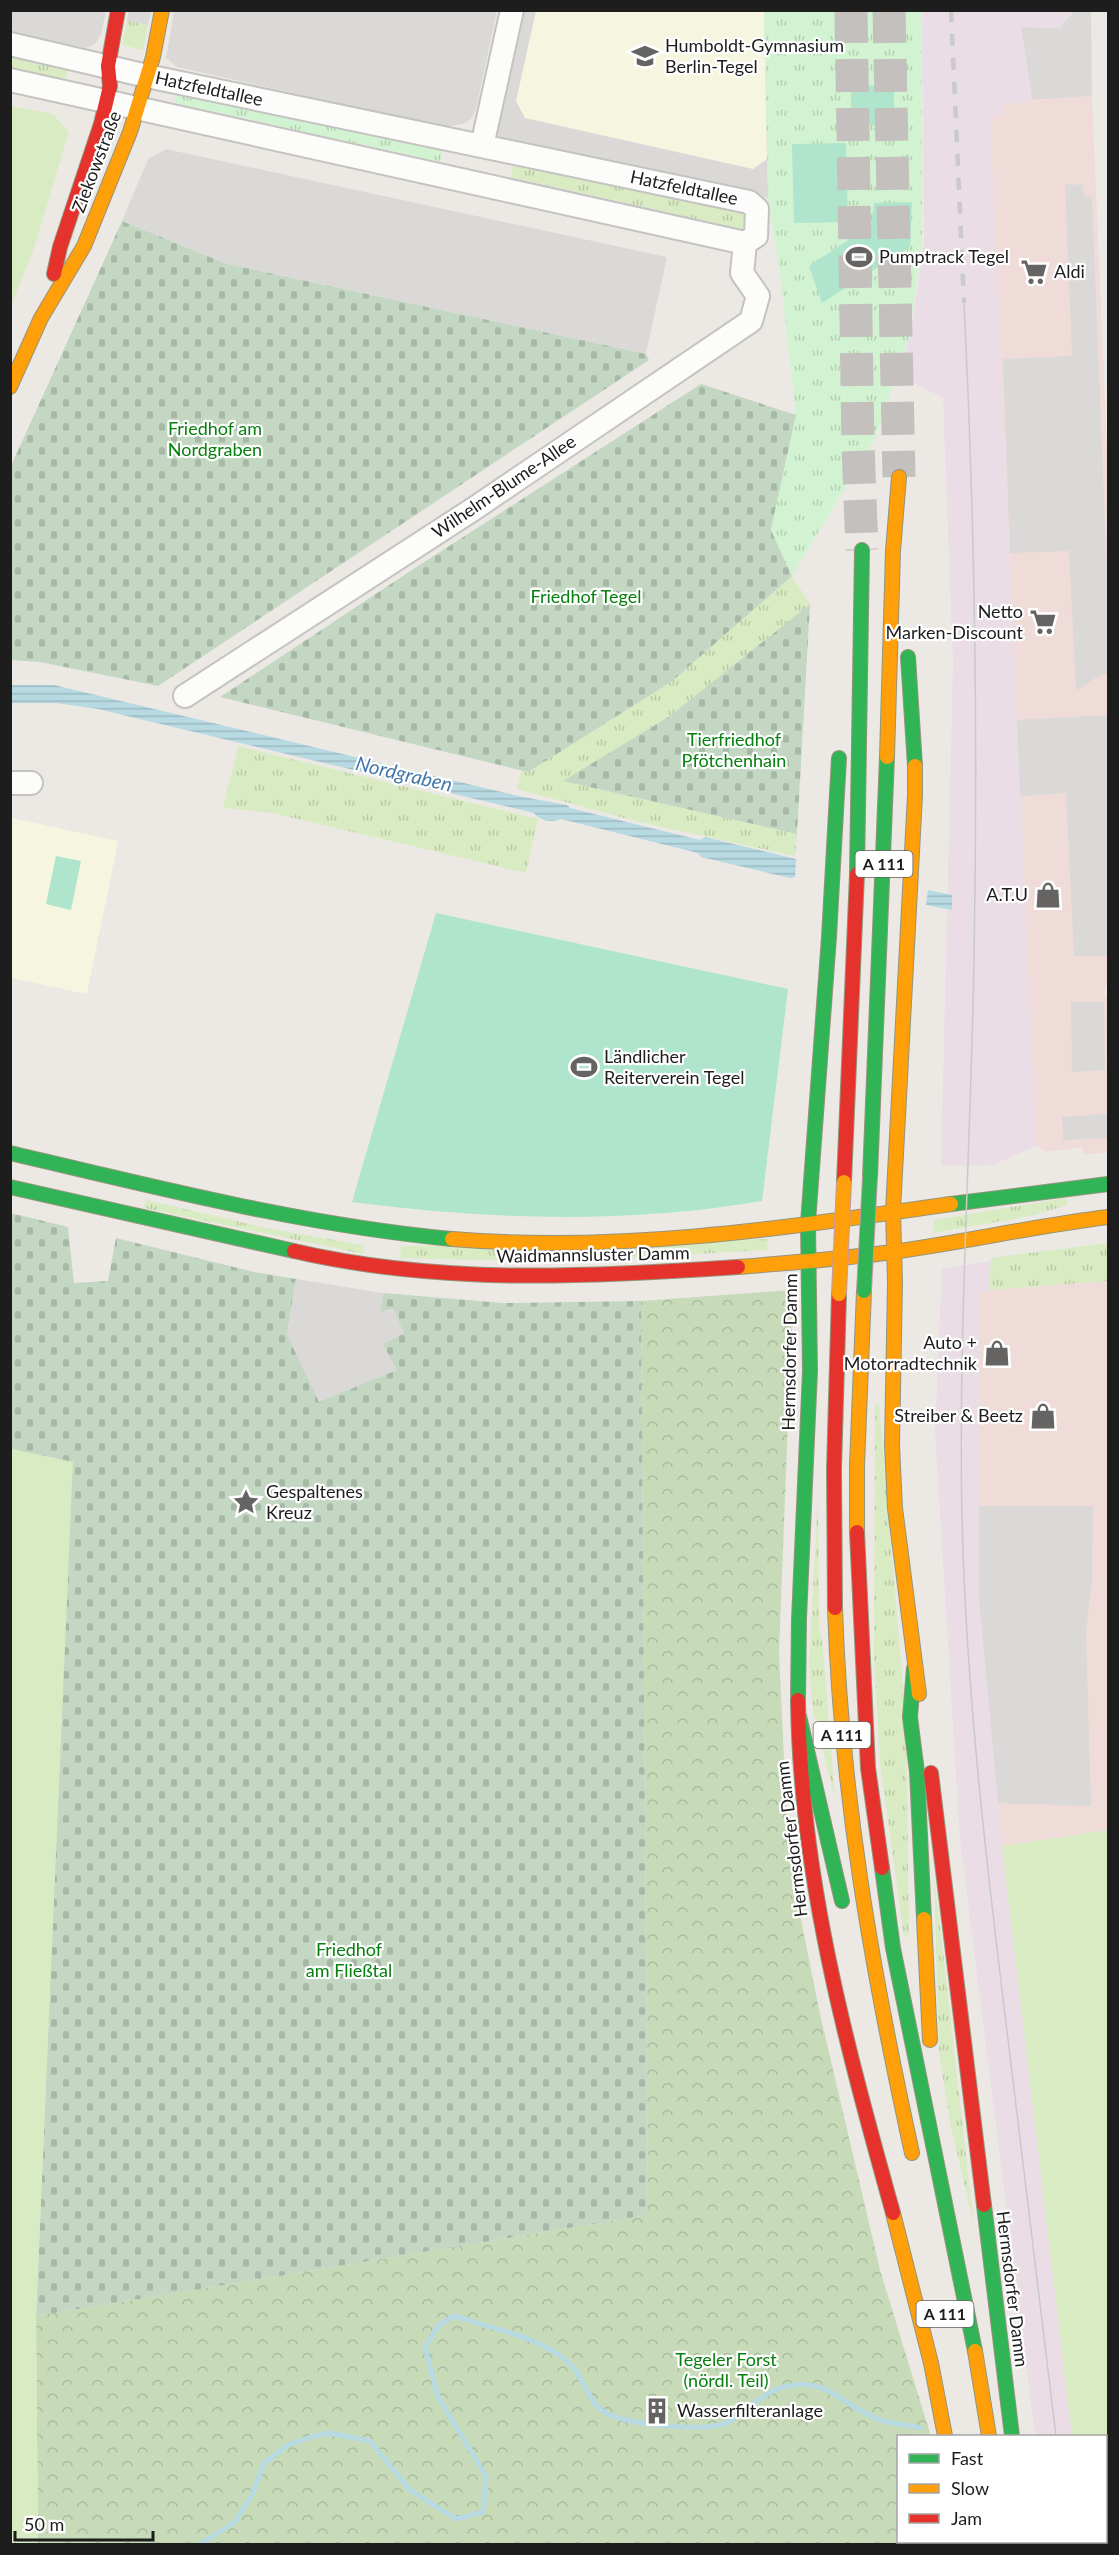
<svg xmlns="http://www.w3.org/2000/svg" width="1119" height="2555" font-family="Lato,sans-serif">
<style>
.residential{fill:#dbd9d7}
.commercial{fill:#efdcd9}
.industrial{fill:#eadde5}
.education{fill:#f6f5e0}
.grass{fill:url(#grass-tufts)}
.forest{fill:url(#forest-crowns)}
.cemetery{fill:url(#cemetery-stones)}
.park{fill:url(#park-tufts)}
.garden{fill:#d9ebc2}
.pitch{fill:#aee5cc}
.parking{fill:#dad9d7}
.water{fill:url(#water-rules)}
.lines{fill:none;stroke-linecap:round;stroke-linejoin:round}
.stream{stroke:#b7d9e1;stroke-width:5}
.highway-tunnel{stroke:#c3c0bd;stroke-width:33;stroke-dasharray:33 16;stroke-linecap:butt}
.street-casing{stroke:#c4c3c1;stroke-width:26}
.fast-casing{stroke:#95957c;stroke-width:16}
.slow-casing{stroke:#95957c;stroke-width:16}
.jam-casing{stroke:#95957c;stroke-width:16}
.street{stroke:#fcfcfb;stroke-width:22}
.fast{stroke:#30b455;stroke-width:14}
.slow{stroke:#ff9f0a;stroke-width:14}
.jam{stroke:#e5322d;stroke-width:14}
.tram{stroke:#cacac9;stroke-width:1.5}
.rail{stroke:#cacac9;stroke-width:4.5;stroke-dasharray:12 12;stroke-linecap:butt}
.fast-bridge-casing{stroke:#c29ba7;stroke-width:16;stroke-linecap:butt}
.slow-bridge-casing{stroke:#c29ba7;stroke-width:16;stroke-linecap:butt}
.fast-bridge{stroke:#30b455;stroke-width:14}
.slow-bridge{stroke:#ff9f0a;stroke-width:14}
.labels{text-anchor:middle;stroke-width:4.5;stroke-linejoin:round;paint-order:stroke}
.shield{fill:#fff;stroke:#616161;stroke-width:1.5}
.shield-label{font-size:16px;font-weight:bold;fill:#1d1d1d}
.poi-label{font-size:18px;fill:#1d1d1d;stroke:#fff;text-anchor:start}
.street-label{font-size:18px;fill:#1d1d1d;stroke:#fff}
.park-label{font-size:18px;fill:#06800e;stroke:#fff}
.water-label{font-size:20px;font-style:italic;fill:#4278a9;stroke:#fff}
</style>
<defs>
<pattern id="grass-tufts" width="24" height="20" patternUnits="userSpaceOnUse" patternTransform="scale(1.5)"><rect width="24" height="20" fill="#d9ebc2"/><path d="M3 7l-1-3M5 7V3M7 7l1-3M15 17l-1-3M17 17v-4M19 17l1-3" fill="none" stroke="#bac9a6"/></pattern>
<pattern id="forest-crowns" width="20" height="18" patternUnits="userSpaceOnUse" patternTransform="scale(1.5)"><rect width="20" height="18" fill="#c7dbb9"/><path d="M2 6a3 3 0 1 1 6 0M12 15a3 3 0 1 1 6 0" fill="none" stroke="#aabc9f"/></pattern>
<pattern id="cemetery-stones" width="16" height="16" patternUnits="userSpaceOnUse" patternTransform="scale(1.5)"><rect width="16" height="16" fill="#c3d7c3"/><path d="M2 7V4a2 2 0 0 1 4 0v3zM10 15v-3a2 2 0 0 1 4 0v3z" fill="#a7b8a7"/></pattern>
<pattern id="park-tufts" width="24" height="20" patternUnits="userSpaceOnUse" patternTransform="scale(1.5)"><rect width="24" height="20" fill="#d2f3d1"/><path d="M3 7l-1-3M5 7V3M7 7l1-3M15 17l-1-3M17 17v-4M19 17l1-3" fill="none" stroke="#b4d0b3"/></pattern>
<pattern id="water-rules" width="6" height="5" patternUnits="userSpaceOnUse" patternTransform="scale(1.5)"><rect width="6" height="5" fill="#b7d9e1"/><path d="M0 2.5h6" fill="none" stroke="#9dbac1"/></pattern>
</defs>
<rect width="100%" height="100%" fill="#ece9e5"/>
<path class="residential" d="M11,11H106L101,34L96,43L87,48L11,33Z
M174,11H497L476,109L471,119L463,124L445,127L177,67L166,58Z
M524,11H764L768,198L506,142L499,137L497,130Z
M1074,11H1091L1092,96L1032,100L1021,27L1059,28Z
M166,149L667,257L646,354L227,264L122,221L148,159Z"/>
<path class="commercial" d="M1092,96L1108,471V978L1104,992L1108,999V1149L1105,1152L1084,1155L1082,1147L1047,1152L1036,1146L990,116L1004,114V105L1032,100Z
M1108,1281V1830L1002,1846L979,1598L980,1291Z"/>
<path class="industrial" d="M922,11H1074L1059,28L1021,27L1032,100L1004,105V114L990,117L1036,1141V1146L993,1165L941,1166L953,663L943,398L900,375L911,332L924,242Z
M990,1261L989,1290L980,1292L979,1598L1002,1846L1072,2436H1035L960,1840L935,1431L942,1269Z"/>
<path class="education" d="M536,11H764L767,159L753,169L525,118L516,101Z
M11,818L118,841L87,994L11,978Z"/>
<path class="grass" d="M127,21L148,25L143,50L122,45Z
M11,57L68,69L64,84L11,73Z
M514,162L750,213L746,232L706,221L511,177Z
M792,576L810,604L670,716L564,781L797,834L795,856L635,821L517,789L521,771L528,772L671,682Z
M238,746L538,819L526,873L272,813L223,808Z
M1066,1198L1067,1205L1031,1216L933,1233L934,1220Z
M146,1200L271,1229L364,1245L363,1254L144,1208Z
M767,1239L768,1250L557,1262L400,1258L401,1246Z
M1108,1243V1281L989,1290L991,1258Z
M875,1404H879L906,1721L909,1936L904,1937L880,1762L874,1658Z
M818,1494L819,1632L822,1637L835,1799L813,1711L809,1667Z
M934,1873L974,2226L950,2122L939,2053Z"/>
<path class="forest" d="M793,1290L779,1653L787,1822L799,1910L820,2014L880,2270L929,2430L930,2436H898V2542H940V2544H38L36,2316L648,2215L641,1301Z"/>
<path class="cemetery" d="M122,221L227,264L646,354L649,360L158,686L40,662L11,660V466Z
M701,384L796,415L771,530L792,576L671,682L528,772L220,697L415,568Z
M810,604L797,834L563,781L670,716Z
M11,1213L68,1227L74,1283L108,1281L116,1238L254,1272L296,1279L287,1335L383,1344L403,1333L380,1312L383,1293L503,1303L641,1301L648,2215L36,2316L72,1462L11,1449Z"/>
<path class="park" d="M764,11H921L922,246L909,337L876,436L792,576L771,530L796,415L780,273L768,198Z
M177,89L444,148L440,162L174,103Z"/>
<path class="garden" d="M11,106L53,114L69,132L35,245L11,306Z
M11,1449L73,1462L36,2316L38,2544H10Z
M1108,1830V2544H1085V2542H1106V2436H1072L1002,1846Z"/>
<path class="pitch" d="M851,85L894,86V125H851Z
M846,143L848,222L794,223L792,144Z
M912,202L910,247L822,303L809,266L871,225L874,203Z
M56,856L81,861L71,910L46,904Z
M436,913L788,989L762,1201C626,1224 489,1220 352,1202Z"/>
<path class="parking" d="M129,11H151L148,25L127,21Z
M1065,184L1083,185L1084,197L1092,196L1108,600V674L1100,675L1076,691L1069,551L1010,553L1003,359L1072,356Z
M1108,715V956H1074L1066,793L1020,796L1017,720Z
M1071,1002H1104L1105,1070L1072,1072Z
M1108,1114V1138L1063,1140L1062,1117Z
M296,1279L383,1293L380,1312L393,1308L404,1333L383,1344L397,1370L319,1402L287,1335Z
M979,1506H1093L1092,1581L1086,1632L1091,1806L998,1803L979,1598Z"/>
<path class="water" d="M11,685H54L518,796L567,805L570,808L700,840L705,837L796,859L795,877L790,878L701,857L698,853L561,819C551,823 540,821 534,813L98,709L56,703H11Z
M928,890L952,895V910L926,905Z"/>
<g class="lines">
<path class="stream" d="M200,2544L235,2522L253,2493L264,2463L288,2445L311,2437L329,2433L370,2441L410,2490L456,2519L483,2512L486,2476L438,2397L425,2347L439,2325L454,2316C489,2327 546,2339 571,2365C591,2387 585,2410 622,2419C646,2425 704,2432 726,2423C750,2412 762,2389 793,2385C830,2380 848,2409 880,2420C893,2424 908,2425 921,2428"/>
<path class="highway-tunnel" d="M851,10L858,445L862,550
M889,10L899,477"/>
<g class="street-casing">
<path id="street" d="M10,44L147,76L749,202L757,209L756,236L745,243L10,80
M482,146L512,10
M185,696L475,508L751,321L758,296L742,273L745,243
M10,783H31"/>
</g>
<g class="fast-casing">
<path id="fast" d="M908,657L915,766
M857,874L862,550
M10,1153C156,1187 302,1225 452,1239
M870,1177L887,757
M10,1187L294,1251
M951,1204L1108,1184
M808,1223L829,937L839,758
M914,1668L910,1717L917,1772L924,1919
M798,1700L799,1619L810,1371L808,1223
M799,1716L842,1901
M882,1868L893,1948L975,2351
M984,2205L1012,2436"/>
</g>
<g class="slow-casing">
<path id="slow" d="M10,387L41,318L84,246L130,132L153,57L162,10
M887,757L893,551L899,477
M893,1211L895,1282L892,1445L895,1508L919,1694
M893,1211L915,795V766
M452,1239C620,1253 785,1228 951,1204
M738,1267C789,1263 841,1259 892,1252C964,1242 1035,1226 1108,1217
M857,1532V1465L864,1291
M835,1608C841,1796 872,1970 912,2153
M924,1919L930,2040
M893,2213L931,2363L945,2436
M975,2351L989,2436
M981,2542L982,2544"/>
</g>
<g class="jam-casing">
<path id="jam" d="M54,274L60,247L101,124L110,86L108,66L118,10
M844,1182L857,874
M294,1251C440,1285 590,1277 738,1267
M857,1532L868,1768L882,1868
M835,1608L834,1469L839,1294
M798,1700C800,1876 846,2044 893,2213
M931,1773L984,2205
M959,2542V2544
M1025,2542V2544"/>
</g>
<use href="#street" class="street"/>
<use href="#fast" class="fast"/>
<use href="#slow" class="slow"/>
<use href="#jam" class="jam"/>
<path class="tram" d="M964,303C975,522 978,740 974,958C971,1145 958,1331 962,1517C966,1690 986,1860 1007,2031C1023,2166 1040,2301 1056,2436
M1070,2542V2544"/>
<path class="rail" d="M951,10L964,303"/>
<g class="fast-bridge-casing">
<path id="fast-bridge" d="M864,1291L870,1177"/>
</g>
<g class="slow-bridge-casing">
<path id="slow-bridge" d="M839,1294L844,1182"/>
</g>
<use href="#fast-bridge" class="fast-bridge"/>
<use href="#slow-bridge" class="slow-bridge"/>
</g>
<defs>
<g id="school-bare" transform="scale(2.07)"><path d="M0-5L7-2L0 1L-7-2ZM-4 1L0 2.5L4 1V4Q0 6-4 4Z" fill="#656463" stroke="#fff" stroke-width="2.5" paint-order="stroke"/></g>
<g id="stadium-bare" transform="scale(2.07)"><path d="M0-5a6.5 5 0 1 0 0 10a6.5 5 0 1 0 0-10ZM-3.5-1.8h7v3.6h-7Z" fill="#656463" stroke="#fff" stroke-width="2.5" paint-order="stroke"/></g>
<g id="supermarket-bare" transform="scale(2.07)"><path d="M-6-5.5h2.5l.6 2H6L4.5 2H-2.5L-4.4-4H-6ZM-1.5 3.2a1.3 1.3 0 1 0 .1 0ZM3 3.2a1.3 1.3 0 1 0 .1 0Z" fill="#656463" stroke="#fff" stroke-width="2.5" paint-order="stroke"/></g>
<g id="shop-bare" transform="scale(2.07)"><path d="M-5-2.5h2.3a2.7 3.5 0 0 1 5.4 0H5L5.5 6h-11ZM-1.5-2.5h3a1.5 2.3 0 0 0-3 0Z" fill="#656463" stroke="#fff" stroke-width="2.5" paint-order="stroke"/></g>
<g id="sight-bare" transform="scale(2.07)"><path d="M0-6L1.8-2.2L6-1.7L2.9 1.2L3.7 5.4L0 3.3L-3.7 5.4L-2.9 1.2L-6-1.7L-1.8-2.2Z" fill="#656463" stroke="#fff" stroke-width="2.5" paint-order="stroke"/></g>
<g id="building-bare" transform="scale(2.07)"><path d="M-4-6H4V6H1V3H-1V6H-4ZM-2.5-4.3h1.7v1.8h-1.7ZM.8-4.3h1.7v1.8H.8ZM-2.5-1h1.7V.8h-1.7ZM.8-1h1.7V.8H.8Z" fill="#656463" stroke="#fff" stroke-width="2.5" paint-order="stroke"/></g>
</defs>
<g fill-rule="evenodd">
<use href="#school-bare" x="645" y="56"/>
<use href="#stadium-bare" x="859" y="257"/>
<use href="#supermarket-bare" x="1034" y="272"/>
<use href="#supermarket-bare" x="1043" y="622"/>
<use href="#shop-bare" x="1048" y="895"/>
<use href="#stadium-bare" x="584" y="1067"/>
<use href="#shop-bare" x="997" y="1353"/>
<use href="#shop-bare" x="1043" y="1416"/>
<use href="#sight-bare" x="246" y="1502"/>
<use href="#building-bare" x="657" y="2411"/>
</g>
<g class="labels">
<g class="shield">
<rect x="855.5" y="851" width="57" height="26" rx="4.5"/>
<rect x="813.5" y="1722" width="57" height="26" rx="4.5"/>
<rect x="916.5" y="2301" width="57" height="26" rx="4.5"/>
</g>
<g class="shield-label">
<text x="884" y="870">A 111</text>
<text x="842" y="1741">A 111</text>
<text x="945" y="2320">A 111</text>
</g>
<g class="poi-label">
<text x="665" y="52">Humboldt-Gymnasium<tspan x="665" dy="21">Berlin-Tegel</tspan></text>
<text x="879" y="263">Pumptrack Tegel</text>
<text x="1054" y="278">Aldi</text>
<text x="1023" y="618" text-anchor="end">Netto<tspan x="1023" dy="21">Marken-Discount</tspan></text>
<text x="1028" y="901" text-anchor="end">A.T.U</text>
<text x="604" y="1063">Ländlicher<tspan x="604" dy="21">Reiterverein Tegel</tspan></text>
<text x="977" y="1349" text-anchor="end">Auto +<tspan x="977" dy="21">Motorradtechnik</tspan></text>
<text x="1023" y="1422" text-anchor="end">Streiber &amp; Beetz</text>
<text x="266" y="1498">Gespaltenes<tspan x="266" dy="21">Kreuz</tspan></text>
<text x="677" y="2417">Wasserfilteranlage</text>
</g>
<g class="street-label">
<text transform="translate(209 89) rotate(12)" y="6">Hatzfeldtallee</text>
<text transform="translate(97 162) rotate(-69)" y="6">Ziekowstraße</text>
<text transform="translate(684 188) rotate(12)" y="6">Hatzfeldtallee</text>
<text transform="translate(504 487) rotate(-34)" y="6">Wilhelm-Blume-Allee</text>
<text transform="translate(593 1255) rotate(-1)" y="6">Waidmannsluster Damm</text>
<text transform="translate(790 1352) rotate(-89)" y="6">Hermsdorfer Damm</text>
<text transform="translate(792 1839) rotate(-97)" y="6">Hermsdorfer Damm</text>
<text transform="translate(1012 2289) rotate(83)" y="6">Hermsdorfer Damm</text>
</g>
<g class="park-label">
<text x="215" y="435">Friedhof am<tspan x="215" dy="21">Nordgraben</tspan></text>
<text x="586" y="603">Friedhof Tegel</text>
<text x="734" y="746">Tierfriedhof<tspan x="734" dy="21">Pfötchenhain</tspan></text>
<text x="349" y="1956">Friedhof<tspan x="349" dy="21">am Fließtal</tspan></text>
<text x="726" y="2366">Tegeler Forst<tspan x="726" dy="21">(nördl. Teil)</tspan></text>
</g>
<g class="water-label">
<text transform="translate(404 774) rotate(13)" y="7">Nordgraben</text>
</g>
</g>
<rect width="1119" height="2555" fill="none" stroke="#1d1d1d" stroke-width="24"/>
<rect x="897" y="2435" width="210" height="108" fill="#ffffff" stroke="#a5a5a5" stroke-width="1.5"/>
<rect x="909" y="2454" width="30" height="9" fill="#30b455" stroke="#a5a5a5" stroke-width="1.5"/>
<text x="951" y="2465" font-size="18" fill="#1d1d1d">Fast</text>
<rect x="909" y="2484" width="30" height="9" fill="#ff9f0a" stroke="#a5a5a5" stroke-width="1.5"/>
<text x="951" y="2495" font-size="18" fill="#1d1d1d">Slow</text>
<rect x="909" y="2514" width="30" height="9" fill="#e5322d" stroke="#a5a5a5" stroke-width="1.5"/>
<text x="951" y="2525" font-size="18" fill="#1d1d1d">Jam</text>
<path d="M15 2531v9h138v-9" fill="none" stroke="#1d1d1d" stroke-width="3"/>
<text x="24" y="2531" font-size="18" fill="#1d1d1d" stroke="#ffffff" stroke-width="4.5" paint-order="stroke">50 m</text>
</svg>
